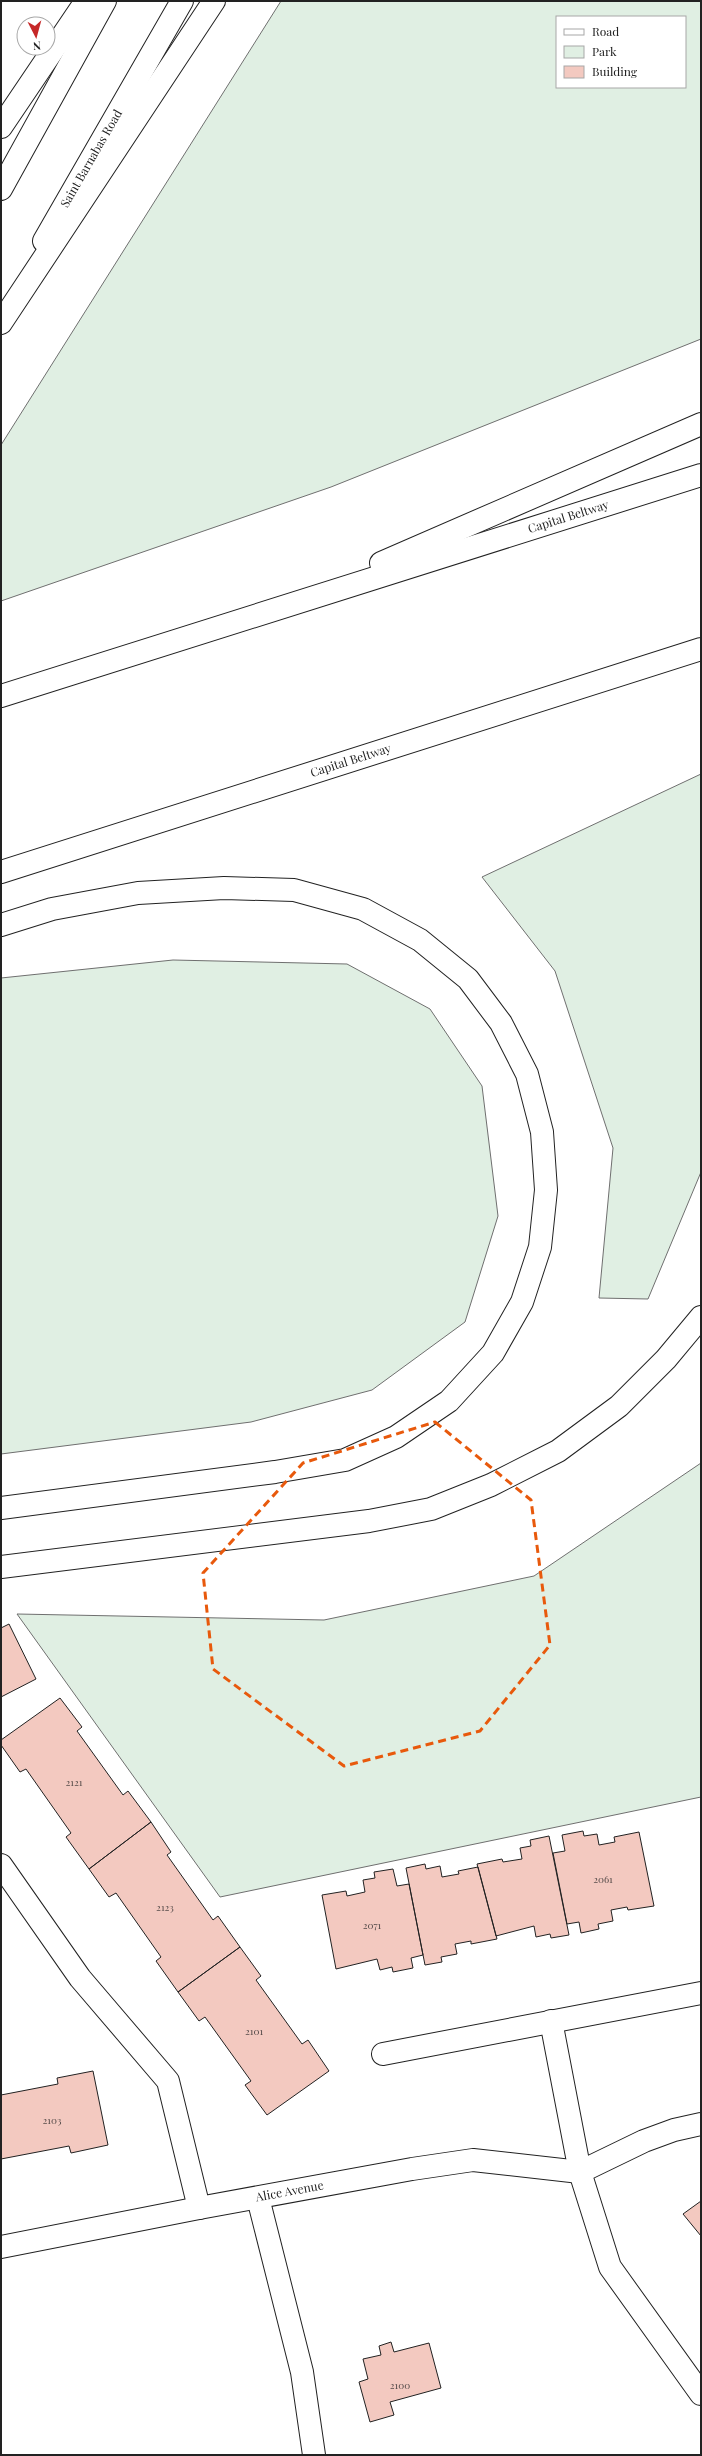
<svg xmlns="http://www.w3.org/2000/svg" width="702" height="2456" font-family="'Playfair Display',serif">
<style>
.green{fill:#e0efe3;stroke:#6f6f6f;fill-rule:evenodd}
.building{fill:#f3c9c0;stroke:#222}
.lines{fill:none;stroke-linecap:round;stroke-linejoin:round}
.minor-casing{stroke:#222;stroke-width:24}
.major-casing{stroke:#222;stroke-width:24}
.highway-casing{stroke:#222;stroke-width:24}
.minor{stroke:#fff;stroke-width:22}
.major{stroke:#fff;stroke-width:22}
.highway{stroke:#fff;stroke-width:22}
.marked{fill:none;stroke:#e8590c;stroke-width:3;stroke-dasharray:8 5;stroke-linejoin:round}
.labels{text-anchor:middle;stroke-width:3;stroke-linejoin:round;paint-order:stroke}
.number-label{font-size:10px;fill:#564c4a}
.street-label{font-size:12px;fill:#222;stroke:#fff}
</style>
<rect width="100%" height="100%" fill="#fff"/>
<path class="green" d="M281,1H701V339L331,487L1,601V445ZM557,17H685V87H557Z
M701,774V1172L648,1299L599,1298L613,1148L555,971L482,877Z
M173,960L347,964L430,1009L482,1086L498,1216L465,1322L372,1390L251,1422L1,1454V978Z
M701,1463V1797L220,1897L17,1614L324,1620L534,1576Z"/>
<path class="building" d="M9,1624L36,1679L1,1697V1628Z
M60,1698L82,1727L77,1731L123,1795L128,1791L151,1822L89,1869L66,1837L71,1833L26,1769L20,1772L1,1745V1740Z
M151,1822L171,1852L167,1855L213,1920L218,1916L240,1947L178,1992L156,1961L161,1957L116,1893L109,1897L89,1869Z
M583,1831L584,1836L597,1834L599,1845L615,1842L614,1837L639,1832L654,1906L628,1910L627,1907L611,1910L613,1921L598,1924L599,1929L581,1933L579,1922L567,1924L553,1853L565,1851L562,1835Z
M549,1836L569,1935L551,1938L550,1934L536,1937L534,1926L496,1936L477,1864L502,1859L503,1862L522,1859L520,1848L531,1846L530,1840Z
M425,1864L426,1869L440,1866L442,1877L459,1874L458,1871L478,1867L497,1939L471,1944V1941L455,1944L457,1954L441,1957L442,1962L425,1965L406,1868Z
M393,1869L397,1886L409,1884L423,1955L411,1958L413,1968L393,1972L392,1967L380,1970L377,1959L336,1969L322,1895L346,1891L347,1896L365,1892L363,1880L375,1878L374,1872Z
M240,1947L261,1976L256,1980L302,2044L308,2040L329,2071L267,2115L245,2085L251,2081L205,2017L199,2021L178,1992Z
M93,2071L108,2145L71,2153L69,2146L1,2159V2095L58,2084L57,2078Z
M701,2201V2236L683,2214Z
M391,2342L394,2352L429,2343L441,2388L390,2402L394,2415L370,2422L359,2382L368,2379L363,2359L381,2355L379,2346Z"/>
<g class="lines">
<g class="minor-casing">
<g id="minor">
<path d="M1,1865L80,1978L168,2081L199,2208"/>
<path d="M551,2021L580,2172L610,2267L701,2394"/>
<path d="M383,2054L701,1993"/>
<path d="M258,2198L302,2372L314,2455"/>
<path id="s1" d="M1,2247L199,2208L412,2169L473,2160L580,2172L644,2141L674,2130L701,2124"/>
</g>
</g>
<g class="major-casing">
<g id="major">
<path d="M1,189L105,1"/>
<path id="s2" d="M44,241L182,1"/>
</g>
</g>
<g class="highway-casing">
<g id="highway">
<path d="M1,127L86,1"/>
<path d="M1,323L214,1"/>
<path d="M381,563L701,424"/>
<path id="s3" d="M1,696L701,475"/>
<path id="s4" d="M1,872L701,649"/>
<path d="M1,925L52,909L138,893L224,888L294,890L363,909L420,940L468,979L501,1023L527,1074L542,1132L546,1190L540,1247L522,1302L493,1353L449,1401L396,1437L345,1460L275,1472L1,1508"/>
<path d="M1,1567L369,1521L431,1509L491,1485L558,1451L619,1406L666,1359L701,1317"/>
</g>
</g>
<use href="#minor" class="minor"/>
<use href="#major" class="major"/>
<use href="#highway" class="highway"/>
</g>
<path class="marked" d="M435,1422L531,1500L550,1645L480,1731L344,1766L213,1669L203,1573L303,1463Z"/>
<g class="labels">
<g class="number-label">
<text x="74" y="1786">2121</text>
<text x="603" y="1883">2061</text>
<text x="165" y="1911">2123</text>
<text x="372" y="1929">2071</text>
<text x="254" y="2035">2101</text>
<text x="52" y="2124">2103</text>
<text x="400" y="2389">2100</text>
</g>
<g class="street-label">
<text dy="4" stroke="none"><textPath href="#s2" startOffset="95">Saint Barnabas Road</textPath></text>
<text dy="4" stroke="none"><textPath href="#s3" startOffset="595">Capital Beltway</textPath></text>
<text dy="4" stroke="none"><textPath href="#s4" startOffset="367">Capital Beltway</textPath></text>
<text dy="4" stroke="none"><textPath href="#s1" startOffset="294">Alice Avenue</textPath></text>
</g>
</g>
<rect width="702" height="2456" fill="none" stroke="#222222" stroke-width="4"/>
<rect x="556" y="16" width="130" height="72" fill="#ffffff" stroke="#a7a7a7"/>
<rect x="564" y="29" width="20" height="6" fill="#ffffff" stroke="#a7a7a7"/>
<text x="592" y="36" font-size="12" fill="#222222">Road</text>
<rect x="564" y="46" width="20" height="12" fill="#e0efe3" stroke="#a7a7a7"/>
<text x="592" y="56" font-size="12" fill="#222222">Park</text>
<rect x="564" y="66" width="20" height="12" fill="#f3c9c0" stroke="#a7a7a7"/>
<text x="592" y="76" font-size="12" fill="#222222">Building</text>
<g transform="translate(36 36) rotate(174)"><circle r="19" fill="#ffffff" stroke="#a7a7a7"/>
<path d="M0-3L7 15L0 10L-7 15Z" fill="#c62828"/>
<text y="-6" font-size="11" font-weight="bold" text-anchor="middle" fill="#222222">N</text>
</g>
</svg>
